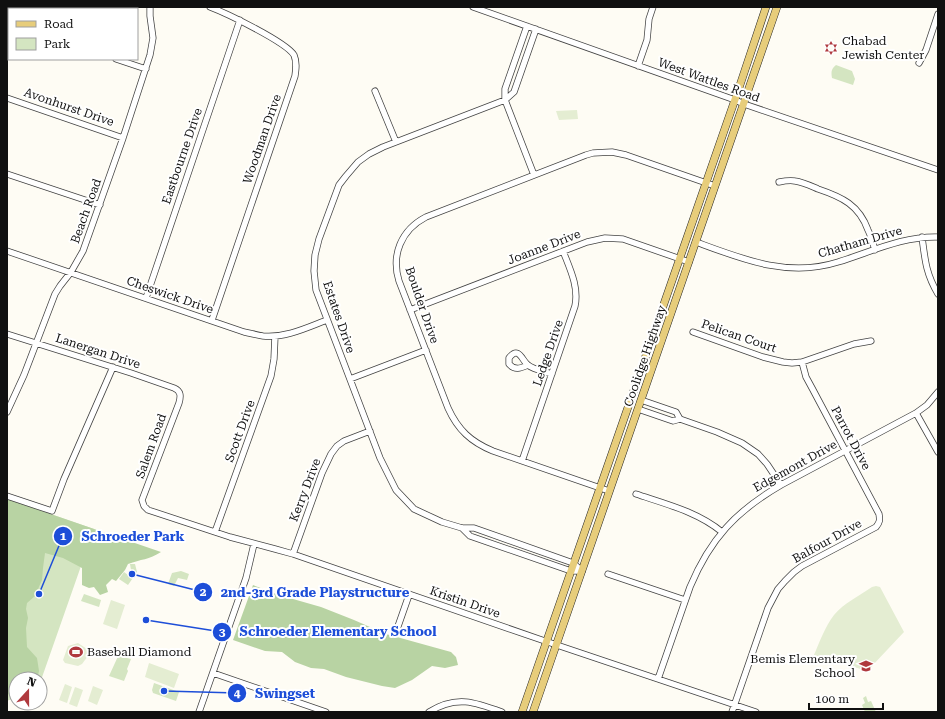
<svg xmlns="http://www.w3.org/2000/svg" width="945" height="719" font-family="'Roboto Serif',serif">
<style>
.green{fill:#d4e5c1}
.forest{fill:#b8d3a3}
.pitch{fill:#e4edd2}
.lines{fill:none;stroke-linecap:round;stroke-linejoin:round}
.minor-casing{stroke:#434343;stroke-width:7}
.major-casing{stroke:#212121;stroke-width:8}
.minor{stroke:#fff;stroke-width:5.5}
.major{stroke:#e7cd7b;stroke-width:7}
.labels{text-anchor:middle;stroke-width:4;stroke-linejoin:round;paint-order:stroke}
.poi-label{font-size:12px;fill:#101010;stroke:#fff;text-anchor:start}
.street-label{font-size:12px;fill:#101010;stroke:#fff}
.leader{fill:none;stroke:#1d4ed8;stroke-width:1.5}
.callout-dot{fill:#1d4ed8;stroke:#fff;stroke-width:1.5}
.mark-label{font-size:12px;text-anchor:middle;font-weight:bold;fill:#fff}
.callout-label{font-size:13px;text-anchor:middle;font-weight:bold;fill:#1d4ed8;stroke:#fff;stroke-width:4;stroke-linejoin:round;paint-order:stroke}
</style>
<rect width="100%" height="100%" fill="#fefcf4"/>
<path class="green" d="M836,65L852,71L855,79L853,85L832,78C831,72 831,69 836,65Z
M7,499L94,529L40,683V679H16V697L7,701Z
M130,564H135L137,572L128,585L119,579L124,572L128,575L131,570Z
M181,571L189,574L187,580L178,578L174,586L168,584L172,573Z
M84,594L101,600L99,607L81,601Z
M120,652L127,656V658L131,659L127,669L128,671L124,681L109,676Z
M154,683L179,692L176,701L153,693L152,690Z
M866,696L868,702L871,701L876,712H865L862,705L865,703L863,698Z"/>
<path class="forest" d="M7,499L161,552C149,560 141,559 128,564L125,570L116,581L112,579L106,585L108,592L100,595L94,587L89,588L82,585V568L63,558L45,553L43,568L42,580L35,596L27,603L26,609L28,618L26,628L27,647L37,658L39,671L37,679H16V691L7,695Z
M253,585L279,595L321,607L354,620L386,634L451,652L456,657L458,665L445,668L432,666L412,680L395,688L382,686L346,677L324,669L311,668L295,662L282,652L265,651L233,640Z"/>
<path class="pitch" d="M577,110L578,119L559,120L556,111Z
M876,586L880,587L904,632L871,667L864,670L814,655C820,641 825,627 834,615C844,603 859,596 872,587Z
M111,600L125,605L117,629L103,624Z
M78,643L87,649L88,656L82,664L78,666L65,663L63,660L68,646Z
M149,663L179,674L174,688L145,677Z
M65,684L72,687L67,703L59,700Z
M93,686L103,690L97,705L88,701Z
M75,687L83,690L77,707L69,704Z"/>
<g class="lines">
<g class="minor-casing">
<path id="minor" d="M210,7C226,13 286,42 294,55C297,62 296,69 295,76L212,320
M473,7L735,100L744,104L938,170
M7,22L9,23
M527,26L505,89V100L534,175
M536,29L514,92L505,100L383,147L369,154L358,162L346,176L339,185L319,239L315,255L314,271L316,290L380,458L396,490L414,509L442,522L462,528H474L573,563L582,571
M116,59L146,69
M919,63L926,50L938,14
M638,66L647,40L649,19L653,7
M375,91L396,142
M7,98L123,138
M7,174L100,205
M779,182C784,181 790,180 795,181C803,182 811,186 818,189C842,197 859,205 868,230C871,236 873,243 875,250
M922,237C925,260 926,274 938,294
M696,242C742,259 788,278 838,262C871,252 903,236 938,237
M7,251L244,332C250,333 256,335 263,336C286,338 306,328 327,320
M146,298L240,20
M410,310L587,242L605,238L623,239L689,262
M693,332L763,357L783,362L792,363L802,362L854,344L871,341
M7,334L131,373L174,388C181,391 181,396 179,403L142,500L144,506L148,510L230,537L275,549L293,554L539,639L756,712
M528,365C521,368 515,371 509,364V358C519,345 522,361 528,365C532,369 546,372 552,374
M350,379L426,350
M641,400L673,411L676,412L680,419L717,432L742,443L758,454L767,464L781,485
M638,409L670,420L673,421L680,419
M7,412L24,375L55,294L60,286L71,272L83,251L123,138L150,55L153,38L150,16V7
M916,413L938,452
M522,461L575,306C579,287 570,269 563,251
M609,491L493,451C471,442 458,430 448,408L399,281C391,255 401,230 426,217L586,155L593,153L612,152L626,155L715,186
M636,494C666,504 698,512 722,532
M7,496L52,511L64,479L113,367
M462,528L470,536L571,571H582
M215,532L271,376L274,359L275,336
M293,554L322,473L331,454L337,446L344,441L370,431
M608,574L685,600
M396,632L409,595
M213,673L326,712
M658,679L690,587C710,539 736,511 781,485L916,413L927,405L938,392
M199,712L246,578L254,544
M429,712C456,695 475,702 502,712
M732,712L768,608L778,589L785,581L794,572L802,566L876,527C880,522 880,520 879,514L812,388L806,377L802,362"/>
</g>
<g class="major-casing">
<path id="major" d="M522,712L739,88L766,7
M533,712L777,7"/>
</g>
<use href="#minor" class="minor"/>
<use href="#major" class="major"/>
</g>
<defs>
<g id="synagogue-bare" transform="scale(1.08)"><path d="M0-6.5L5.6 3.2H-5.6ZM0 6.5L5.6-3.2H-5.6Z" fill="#af393e" stroke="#fff" stroke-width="2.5" paint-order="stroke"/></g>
<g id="stadium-bare" transform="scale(1.08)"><path d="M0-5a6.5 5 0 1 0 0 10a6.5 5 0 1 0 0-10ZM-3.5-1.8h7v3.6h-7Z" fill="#af393e" stroke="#fff" stroke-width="2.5" paint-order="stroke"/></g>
<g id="school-bare" transform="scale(1.08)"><path d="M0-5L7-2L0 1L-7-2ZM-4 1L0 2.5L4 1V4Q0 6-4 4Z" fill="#af393e" stroke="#fff" stroke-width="2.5" paint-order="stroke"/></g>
</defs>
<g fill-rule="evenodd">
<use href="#synagogue-bare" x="831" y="48"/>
<use href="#stadium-bare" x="76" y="652"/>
<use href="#school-bare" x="866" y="666"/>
</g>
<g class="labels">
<g class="poi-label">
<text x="842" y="45">Chabad<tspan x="842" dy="14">Jewish Center</tspan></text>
<text x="87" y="656">Baseball Diamond</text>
<text x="855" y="663" text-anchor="end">Bemis Elementary<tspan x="855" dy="14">School</tspan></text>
</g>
<g class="street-label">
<text transform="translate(709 80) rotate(20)" y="4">West Wattles Road</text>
<text transform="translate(69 107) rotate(19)" y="4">Avonhurst Drive</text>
<text transform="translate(262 139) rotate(-71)" y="4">Woodman Drive</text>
<text transform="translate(182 156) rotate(-71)" y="4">Eastbourne Drive</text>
<text transform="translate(86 211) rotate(-70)" y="4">Beach Road</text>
<text transform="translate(860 242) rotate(-16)" y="4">Chatham Drive</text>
<text transform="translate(544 247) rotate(-21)" y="4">Joanne Drive</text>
<text transform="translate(170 295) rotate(19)" y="4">Cheswick Drive</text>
<text transform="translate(422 305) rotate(71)" y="4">Boulder Drive</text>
<text transform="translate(339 317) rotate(71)" y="4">Estates Drive</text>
<text transform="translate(739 336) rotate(19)" y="4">Pelican Court</text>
<text transform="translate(98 351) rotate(18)" y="4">Lanergan Drive</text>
<text transform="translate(548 353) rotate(-71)" y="4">Ledge Drive</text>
<text transform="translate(645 356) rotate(-71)" y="4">Coolidge Highway</text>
<text transform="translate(240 431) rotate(-70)" y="4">Scott Drive</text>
<text transform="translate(851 438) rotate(62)" y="4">Parrot Drive</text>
<text transform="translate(151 446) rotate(-70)" y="4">Salem Road</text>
<text transform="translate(795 466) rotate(-29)" y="4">Edgemont Drive</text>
<text transform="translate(305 490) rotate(-69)" y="4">Kerry Drive</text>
<text transform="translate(827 541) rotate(-29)" y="4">Balfour Drive</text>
<text transform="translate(465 602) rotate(19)" y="4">Kristin Drive</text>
</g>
</g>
<path class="leader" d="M39 594L63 536M132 574L203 592M146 620L222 632M164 691L237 693"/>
<g class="callout-dot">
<circle cx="39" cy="594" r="4"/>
<circle cx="132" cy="574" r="4"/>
<circle cx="146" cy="620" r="4"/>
<circle cx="164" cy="691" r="4"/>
<circle cx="63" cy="536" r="10"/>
<circle cx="203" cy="592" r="10"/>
<circle cx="222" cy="632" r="10"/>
<circle cx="237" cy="693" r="10"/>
</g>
<g class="mark-label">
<text x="63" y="540">1</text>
<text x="203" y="596">2</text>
<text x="222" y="636">3</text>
<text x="237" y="697">4</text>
</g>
<g class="callout-label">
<text x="133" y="541">Schroeder Park</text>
<text x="315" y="597">2nd-3rd Grade Playstructure</text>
<text x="338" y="636">Schroeder Elementary School</text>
<text x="285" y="698">Swingset</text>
</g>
<rect width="945" height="719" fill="none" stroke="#101010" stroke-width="16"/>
<rect x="8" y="8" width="130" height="52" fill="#ffffff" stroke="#9f9f9f"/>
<rect x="16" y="21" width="20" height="6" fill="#e7cd7b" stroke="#9f9f9f"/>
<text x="44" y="28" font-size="12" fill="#101010">Road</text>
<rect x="16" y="38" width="20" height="12" fill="#d4e5c1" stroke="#9f9f9f"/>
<text x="44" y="48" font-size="12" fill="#101010">Park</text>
<g transform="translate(28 691) rotate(21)"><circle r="19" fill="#ffffff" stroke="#9f9f9f"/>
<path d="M0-3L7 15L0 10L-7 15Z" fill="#af393e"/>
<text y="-6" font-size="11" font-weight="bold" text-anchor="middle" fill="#101010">N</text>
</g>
<path d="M809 703v6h74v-6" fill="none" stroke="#101010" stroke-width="2"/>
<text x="815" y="703" font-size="12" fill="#101010" stroke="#ffffff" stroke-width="3" paint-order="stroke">100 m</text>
</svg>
